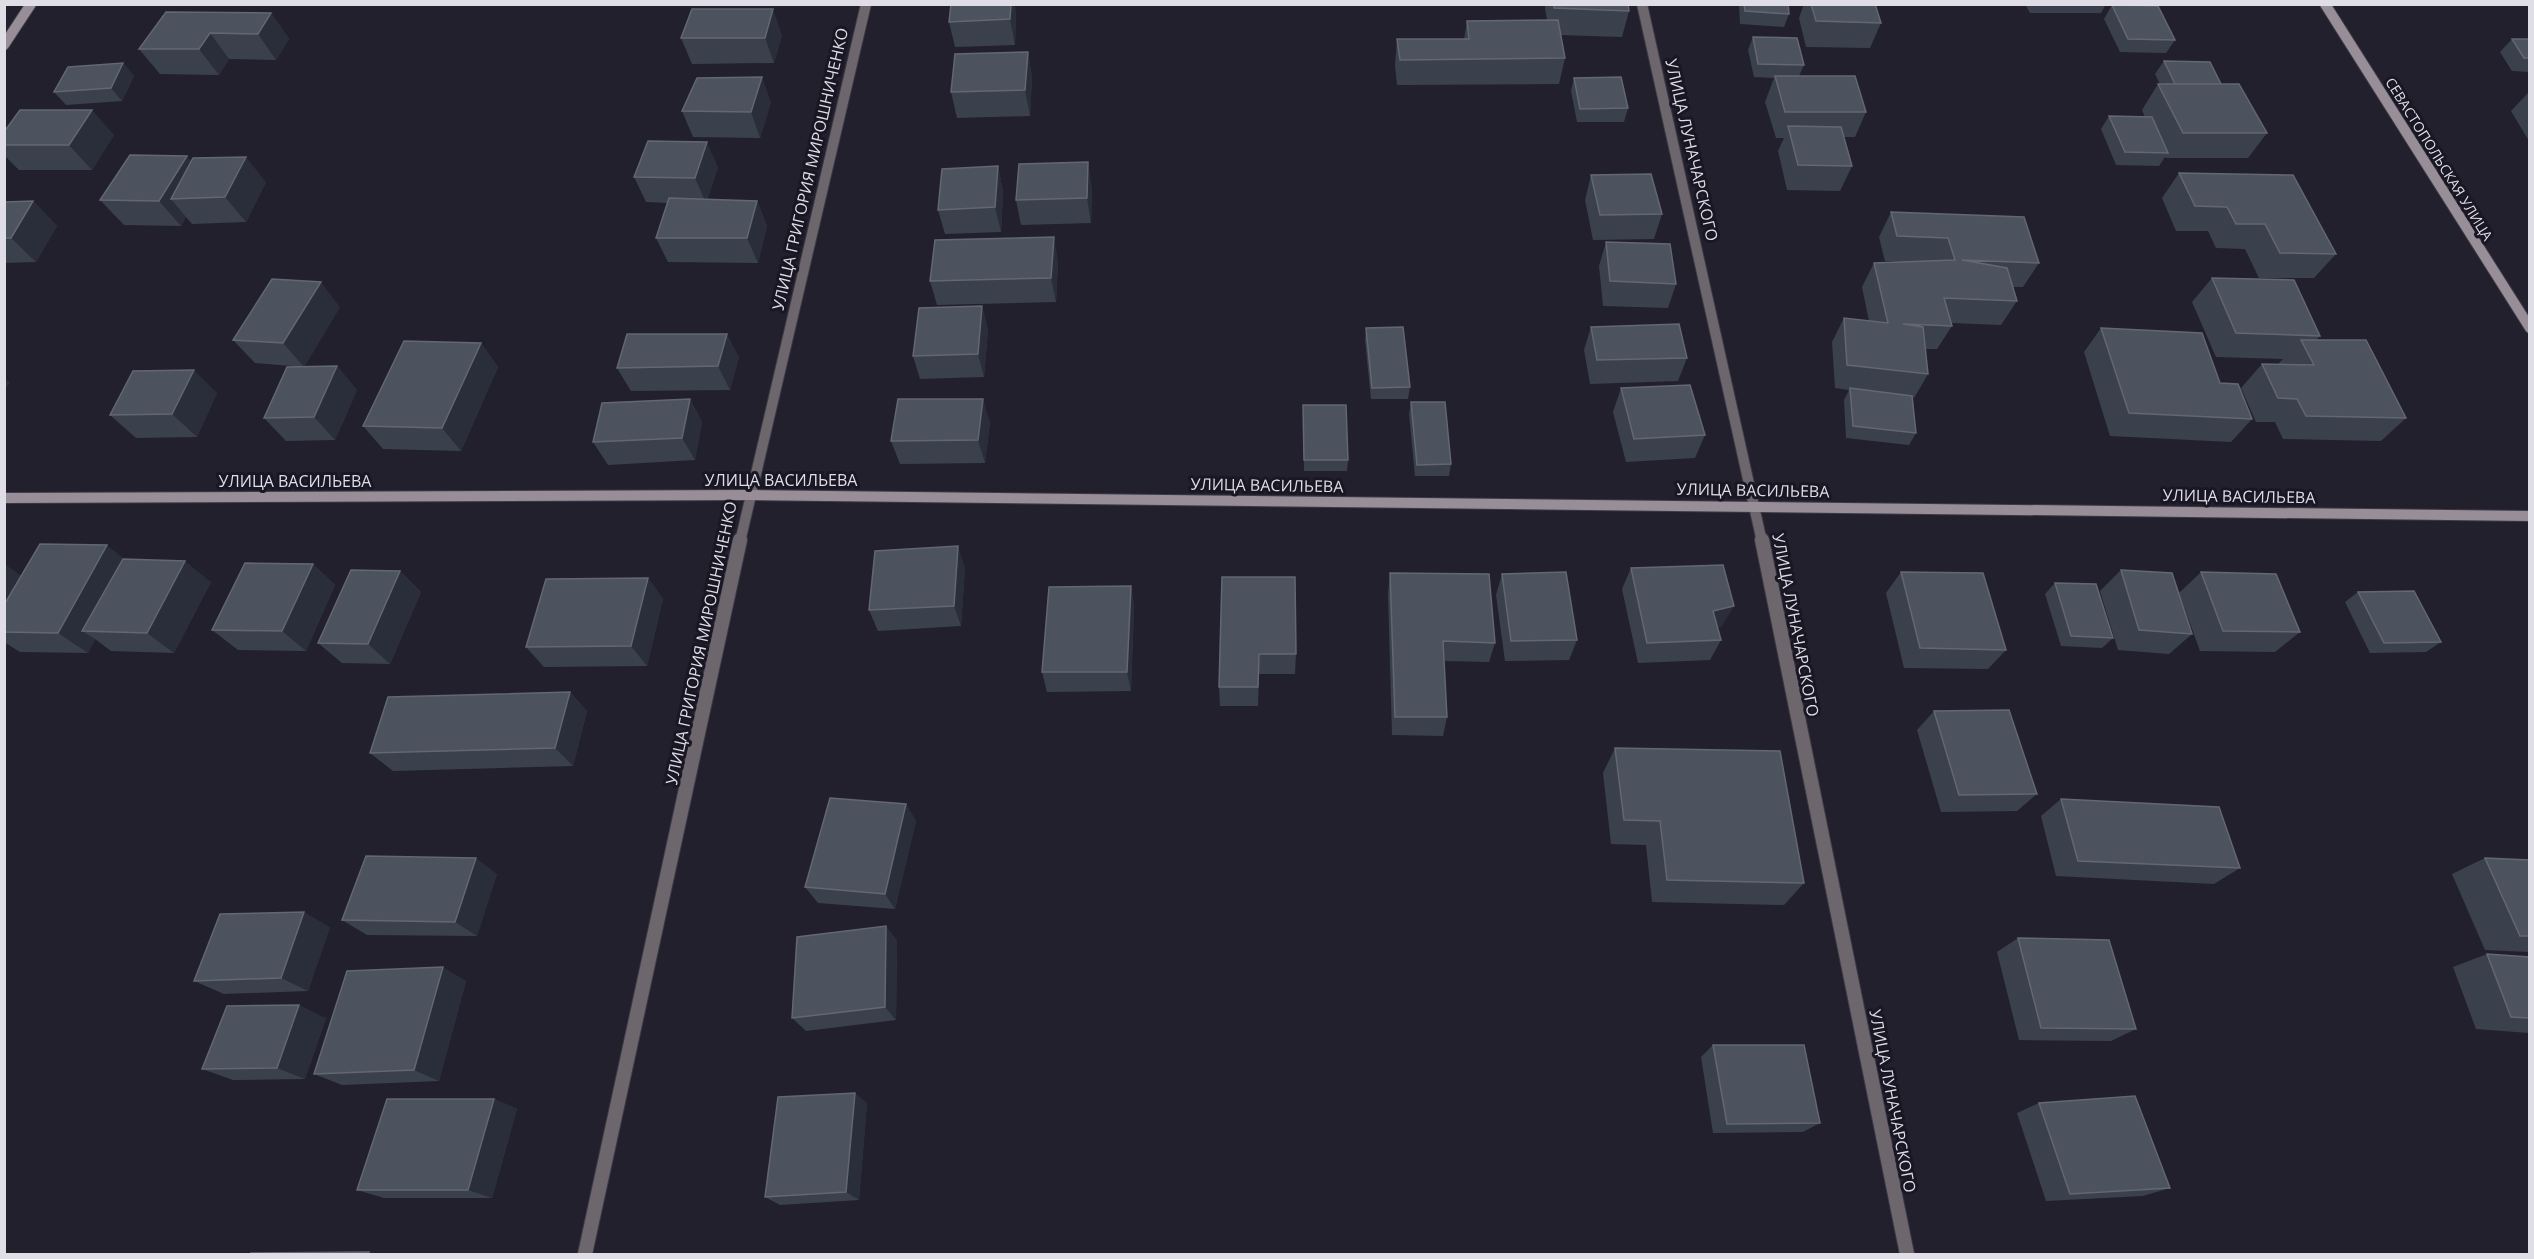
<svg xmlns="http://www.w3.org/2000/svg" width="2534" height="1259" font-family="'Open Sans',sans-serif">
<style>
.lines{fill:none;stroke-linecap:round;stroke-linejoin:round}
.street-far1-casing{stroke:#3d3a47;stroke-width:12}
.street-casing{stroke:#3d3a47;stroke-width:16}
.secondary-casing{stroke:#3d3a47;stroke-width:12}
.street-far1{stroke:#6d676d;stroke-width:10}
.street{stroke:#6d676d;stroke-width:14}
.secondary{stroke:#988e97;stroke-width:10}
.wall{fill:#3a414d}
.shaded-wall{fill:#2a2d3a}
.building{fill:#4c525e;stroke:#636773;stroke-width:1.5}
.labels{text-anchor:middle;stroke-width:6;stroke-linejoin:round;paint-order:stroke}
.far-street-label{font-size:14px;fill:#dfdde6;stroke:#1a1724}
.street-label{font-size:16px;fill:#dfdde6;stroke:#1a1724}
</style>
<rect width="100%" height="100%" fill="#23202d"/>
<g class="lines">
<g class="street-far1-casing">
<path id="street-far1" d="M1642,4L1762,542
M740,542L866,4"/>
</g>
<g class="street-casing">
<path id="street" d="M1762,540L1907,1254
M585,1254L740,540"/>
</g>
<g class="secondary-casing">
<path id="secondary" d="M2325,4L2530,328
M4,45L31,4
M4,498L750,495L2530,516"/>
</g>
<use href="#street-far1" class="street-far1"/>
<use href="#street" class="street"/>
<use href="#secondary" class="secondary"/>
</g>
<path class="wall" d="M1546,4H1628L1629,11L1622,37L1560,35L1565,58L1559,84L1397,85L1395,65L1397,39H1464L1467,21L1547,20L1545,8Z
M1739,4H1788L1789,14L1784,27L1740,24Z
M1804,4H1875L1881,23L1870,48L1806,47L1799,18Z
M2025,4H2106L2101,13H2030Z
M2112,5L2175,40L2166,53L2120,52L2104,19Z
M271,13L289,39L276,60L229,59L219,75L160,74L139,49Z
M1016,13L1015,45L955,47L949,22Z
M782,35L774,63L692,64L681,38Z
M1753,37L1804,65L1799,76L1866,112L1855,137H1844L1852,166L1840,191L1787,190L1778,151L1784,138H1776L1765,102L1774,78L1754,77L1748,50Z
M2512,39H2529V72L2512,71L2500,52Z
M1028,52L1032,77L1030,116L957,118L951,92Z
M2164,61L2221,84L2267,133L2248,158H2166L2165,157L2159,166L2116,165L2101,129L2109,116L2145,117L2142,110L2158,84H2160L2155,74Z
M123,63L134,76L122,101L66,105L54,92Z
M1574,78L1628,108L1624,122H1577L1571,91Z
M2529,92V141L2511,111Z
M771,102L760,138L693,137L682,111Z
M4,132L114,135L92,170H19L4,155Z
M191,161L266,182L246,222L192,224L186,217L181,226L124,225L100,200Z
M998,166L1003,192L1001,232L945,234L938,210Z
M718,167L707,200L757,201L767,226L758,263L668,262L656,238L668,203L646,202L634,177Z
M2179,173L2336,254L2314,278H2259L2245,249L2216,248L2208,231H2176L2162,198Z
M1591,175L1662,214L1654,239L1593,240L1585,200Z
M1092,187L1091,223L1021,225L1016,200Z
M33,201L57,226L36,262L4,263V202Z
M1891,212L2039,263L2023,287H2013L2017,301L2001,325L1951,323L1952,326L1937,349H1925L1928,374L1914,398H1913L1916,433L1909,445L1846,438L1844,400L1849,390L1835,388L1832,342L1844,318L1869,321L1862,287L1874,263L1909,262L1885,261L1879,237Z
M1606,242L1676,284L1668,308L1603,306L1599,266Z
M1058,261L1056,302L937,305L930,281Z
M2212,278L2320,336L2316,340L2406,418L2381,441L2283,439L2275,422H2256L2241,388L2262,364L2280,365L2279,363L2283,359L2216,357L2192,302Z
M982,306L988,330L984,377L920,379L913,356Z
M340,307L304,367L255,363L233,340Z
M1591,327L1687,358L1678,381L1590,384L1584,350Z
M1366,328L1410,387L1408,399H1371L1365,340Z
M2101,328L2220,383L2252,419L2231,442L2110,436L2084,352Z
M481,343L498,367L461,451L383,449L363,426Z
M739,357L730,390L631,391L617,368Z
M337,366L357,390L335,440L286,441L264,418Z
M1621,388L1705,435L1695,458L1626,462L1613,412Z
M217,393L197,437L136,438L110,415Z
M690,399L702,422L695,460L608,465L593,442Z
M1411,402L1451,464L1449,476H1415L1409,414Z
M1303,405L1348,460L1347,471H1304Z
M990,422L985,463L900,464L891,441Z
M125,559L211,582L174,653L111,651L95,639L88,653L20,652L4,642V564L21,576Z
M313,564L335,585L306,651L238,650L212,630Z
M965,568L961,626L878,631L869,610Z
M1631,568L1722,626L1717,628L1721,640L1710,660L1638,663L1622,589Z
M2121,570L2192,634L2169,654L2118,650L2100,591Z
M400,571L421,592L390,664L342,663L318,643Z
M1901,572L2006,650L1988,669L1904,668L1886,593Z
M2201,572L2300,632L2275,652L2200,651L2179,593Z
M1390,573L1495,643L1489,662L1444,661L1447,717L1443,736L1392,735L1388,594Z
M1502,574L1577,640L1569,660L1505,661L1496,595Z
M1222,577L1296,654L1295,674H1259L1258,706H1220L1219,687Z
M648,578L663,599L647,666L544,667L526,647Z
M2055,583L2113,638L2102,648L2061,646L2045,594Z
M1131,586L1134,606L1131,691L1047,692L1042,672Z
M2358,592L2441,642L2426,652L2370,653L2345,602Z
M570,692L587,711L573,766L393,771L370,753Z
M1934,711L2037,794L2017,811L1941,812L1917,730Z
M1615,748L1804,883L1784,905L1652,902L1646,845L1611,844L1603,773Z
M2061,799L2240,868L2214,884L2056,876L2041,816Z
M906,804L916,821L895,909L818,903L805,887Z
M2485,858L2529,860V952L2485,950L2452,874Z
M497,874L477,936L367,935L342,920Z
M330,927L308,991L224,994L194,981Z
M2018,938L2136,1029L2111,1041L2019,1040L1997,952Z
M897,940L896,1020L806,1031L792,1018Z
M2487,954L2529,957V1033L2476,1029L2453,967Z
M466,981L439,1081L342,1085L314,1074Z
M326,1018L305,1079L233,1080L202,1069Z
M1713,1045L1820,1123L1803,1132L1713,1133L1701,1057Z
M494,1099L517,1109L492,1198H384L357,1190Z
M867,1103L859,1200L780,1205L765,1197Z
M2039,1103L2170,1188L2143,1196L2046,1201L2017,1113Z"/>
<path class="shaded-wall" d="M1011,4H1015L1016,13L1015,45L1010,19Z
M773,9L782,35L774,63L765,38Z
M271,13L289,39L276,60L258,34Z
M210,33L229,59L219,75L199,49Z
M1028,52L1032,77L1030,116L1025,90Z
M123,63L134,76L122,101L111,88Z
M762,77L771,102L760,138L751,112Z
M92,110L114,135L92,170L69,145Z
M707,142L718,167L706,203L695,178Z
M187,156L208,181L171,199L186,217L181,226L159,201Z
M246,157L266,182L246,222L225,197Z
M1088,162L1092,187L1091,223L1087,198Z
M998,166L1003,192L1001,232L995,207Z
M33,201L57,226L36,262L11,238Z
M757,201L767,226L758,263L747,238Z
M1054,237L1058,261L1056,302L1051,278Z
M321,282L340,307L304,367L283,343Z
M982,306L988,330L984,377L978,354Z
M727,334L739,357L730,390L718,366Z
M481,343L498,367L461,451L442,428Z
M337,366L357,390L335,440L314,417Z
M194,370L217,393L197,437L172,414Z
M4,378L10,383L4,391Z
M690,399L702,422L695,460L682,438Z
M983,399L990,422L985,463L978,440Z
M107,545L134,567L82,631L95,639L88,653L58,633Z
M958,546L965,568L961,626L954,606Z
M185,561L211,582L174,653L147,633Z
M4,564L26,579L4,617Z
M313,564L335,585L306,651L282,631Z
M400,571L421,592L390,664L368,644Z
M648,578L663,599L647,666L631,646Z
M1131,586L1134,606L1131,691L1127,672Z
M1734,606L1722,626L1702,631L1713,611Z
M570,692L587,711L573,766L555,748Z
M906,804L916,821L895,909L885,894Z
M476,858L497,874L477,936L455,922Z
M304,912L330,927L308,991L281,978Z
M886,926L897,940L896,1020L885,1007Z
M443,967L466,981L439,1081L414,1070Z
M299,1005L326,1018L305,1079L277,1068Z
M855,1093L867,1103L859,1200L846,1192Z
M494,1099L517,1109L492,1198L468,1190Z
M369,1252L380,1254H368Z"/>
<path class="building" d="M951,4H1011L1010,19L949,22Z
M1554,4H1628L1629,11L1554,8Z
M1744,4H1788L1789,14L1745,11Z
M1811,4H1875L1881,23L1816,21Z
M2112,5L2158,6L2175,40L2128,39Z
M692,9H773L765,38H681Z
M166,12L271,13L258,34L210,33L199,49H139Z
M1558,20L1565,58L1400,60L1397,39H1469L1467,21Z
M1753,37L1797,38L1804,65L1758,64Z
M2512,39H2529V58H2524Z
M1028,52L1025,90L951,92L955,54Z
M2164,61L2210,62L2221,84H2175Z
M123,63L111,88L54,92L68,67Z
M1775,76H1855L1866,112H1785Z
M762,77L751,112L682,111L697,78Z
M1621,77L1628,108L1580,109L1574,78Z
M2158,84H2239L2267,133H2183Z
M20,110H92L69,145H4V132Z
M2109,116L2152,117L2168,153L2125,152Z
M1788,126L1841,127L1852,166L1798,165Z
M648,141L707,142L695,178L634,177Z
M130,155L187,156L159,201L100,200Z
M246,157L225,197L171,199L193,158Z
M1088,162L1087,198L1016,200L1019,164Z
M998,166L995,207L938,210L942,169Z
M2179,173L2293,175L2336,254L2280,253L2265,224H2236L2227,207L2195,206Z
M1651,174L1662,214L1600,215L1591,175Z
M669,198L757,201L747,238H656Z
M33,201L11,238H4V202Z
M1891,212L2024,217L2039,263L1962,260L2007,268L2017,301L1944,298L1952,326L1903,324L1923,327L1928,374L1847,365L1844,318L1888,323L1874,263L1955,260L1948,238L1897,236Z
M1054,237L1051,278L930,281L935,240Z
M1606,242L1670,244L1676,284L1610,281Z
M2212,278L2294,280L2320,336L2236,333Z
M272,279L321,282L283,343L233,340Z
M982,306L978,354L913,356L919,308Z
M1679,324L1687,358L1597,360L1591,327Z
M1403,327L1410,387L1372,388L1366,328Z
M2101,328L2202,333L2220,383L2238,384L2252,419L2129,413Z
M627,334H727L718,366L617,368Z
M2301,340H2366L2406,418L2306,416L2297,399L2278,398L2262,364L2314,365Z
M404,341L481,343L442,428L363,426Z
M337,366L314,417L264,418L287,367Z
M194,370L172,414L110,415L133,371Z
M1690,385L1705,435L1634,439L1621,388Z
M1850,388L1912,396L1916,433L1853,426Z
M690,399L682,438L593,442L602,403Z
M898,399H983L978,440L891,441Z
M1411,402H1445L1451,464L1417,465Z
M1303,405H1346L1348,460H1304Z
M40,544L107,545L58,633L4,632V605Z
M958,546L954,606L869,610L875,551Z
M123,559L185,561L147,633L82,631Z
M245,563L313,564L282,631L212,630Z
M1723,565L1734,606L1713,611L1721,640L1647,643L1631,568Z
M351,570L400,571L368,644L318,643Z
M2121,570L2172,573L2192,634L2139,630Z
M1566,572L1577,640L1511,641L1502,574Z
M1901,572L1983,573L2006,650L1920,648Z
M2201,572L2276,574L2300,632L2223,631Z
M1390,573L1489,574L1495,643L1443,641L1447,717H1395Z
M1222,577H1295L1296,654H1259L1258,687H1219Z
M648,578L631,646L526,647L546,579Z
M2055,583L2096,584L2113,638L2071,636Z
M1131,586L1127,672H1042L1049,587Z
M2414,591L2441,642L2384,643L2358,592Z
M570,692L555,748L370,753L388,697Z
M2009,710L2037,794L1959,795L1934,711Z
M1615,748L1780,751L1804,883L1667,880L1660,821L1624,820Z
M830,798L906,804L885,894L805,887Z
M2061,799L2219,807L2240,868L2078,861Z
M366,856L476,858L455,922L342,920Z
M2485,858L2529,860V936H2520Z
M304,912L281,978L194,981L220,914Z
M886,926L885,1007L792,1018L797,937Z
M2018,938L2109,940L2136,1029L2041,1028Z
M2487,954L2529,957V1018L2511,1017Z
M443,967L414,1070L314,1074L347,971Z
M299,1005L277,1068L202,1069L227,1006Z
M1713,1045H1804L1820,1123L1727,1124Z
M855,1093L846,1192L765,1197L778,1097Z
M2135,1096L2170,1188L2070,1194L2039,1103Z
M387,1099H494L468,1190H357Z
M369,1252L368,1254H251V1253Z"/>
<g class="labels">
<g class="far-street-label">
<text transform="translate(2439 159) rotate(58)" y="5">СЕВАСТОПОЛЬСКАЯ УЛИЦА</text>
</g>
<g class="street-label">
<text transform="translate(1692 150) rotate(77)" y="6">УЛИЦА ЛУНАЧАРСКОГО</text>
<text transform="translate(810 169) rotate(-77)" y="6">УЛИЦА ГРИГОРИЯ МИРОШНИЧЕНКО</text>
<text x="781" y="486">УЛИЦА ВАСИЛЬЕВА</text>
<text x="295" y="487">УЛИЦА ВАСИЛЬЕВА</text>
<text transform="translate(1267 485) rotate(1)" y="6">УЛИЦА ВАСИЛЬЕВА</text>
<text transform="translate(1753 490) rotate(1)" y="6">УЛИЦА ВАСИЛЬЕВА</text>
<text transform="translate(2239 496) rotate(1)" y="6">УЛИЦА ВАСИЛЬЕВА</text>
<text transform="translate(1796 625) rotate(79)" y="6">УЛИЦА ЛУНАЧАРСКОГО</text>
<text transform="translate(701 643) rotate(-78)" y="6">УЛИЦА ГРИГОРИЯ МИРОШНИЧЕНКО</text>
<text transform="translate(1893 1101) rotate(79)" y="6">УЛИЦА ЛУНАЧАРСКОГО</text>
</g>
</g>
<rect width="2534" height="1259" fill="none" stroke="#dfdde6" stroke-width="12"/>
</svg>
